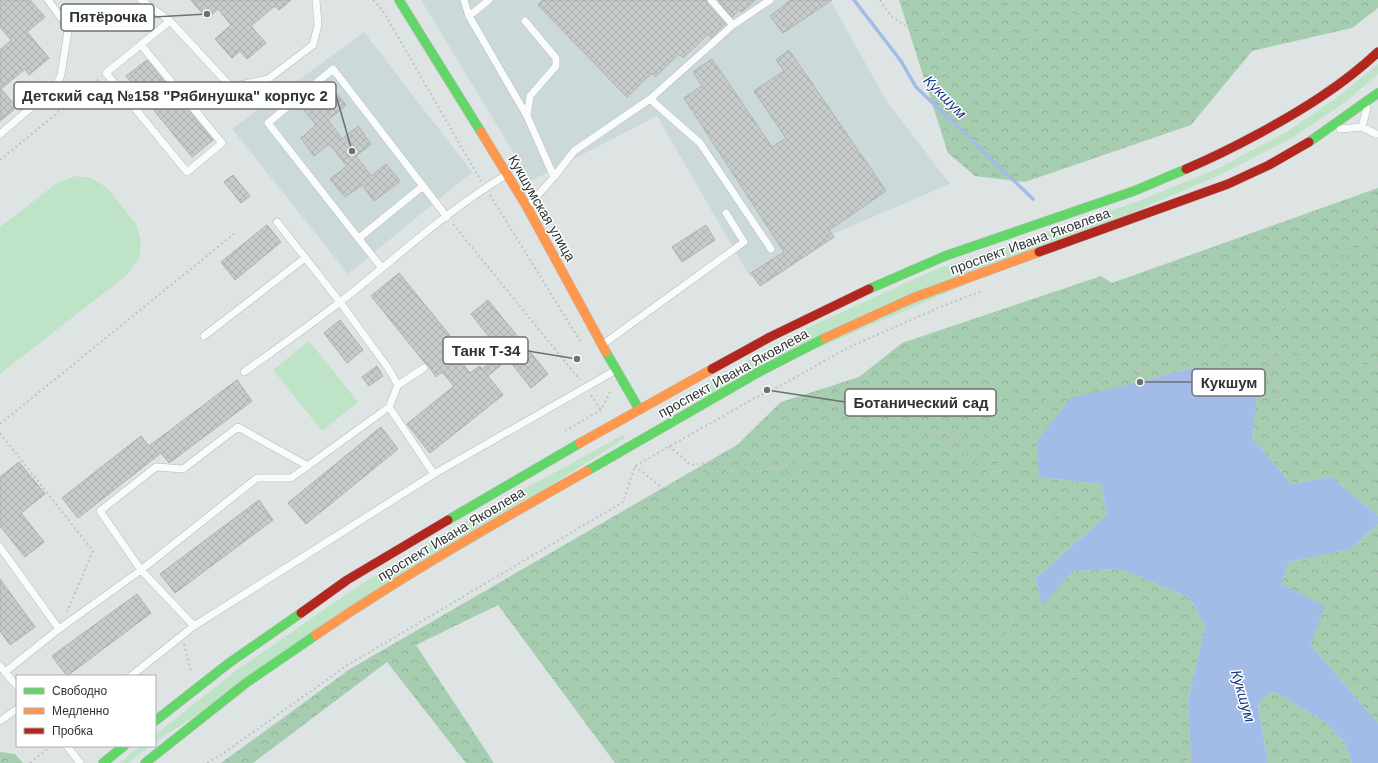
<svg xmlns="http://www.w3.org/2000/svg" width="1378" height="763" font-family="Arial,sans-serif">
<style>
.built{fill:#cbd9da}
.green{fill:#bee3c6}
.forest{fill:url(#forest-crowns)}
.water{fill:#a2bbe7}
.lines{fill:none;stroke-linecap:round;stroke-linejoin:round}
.stream{stroke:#a2bbe7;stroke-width:3.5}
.building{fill:url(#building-cross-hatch);stroke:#adb2b1}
.lane-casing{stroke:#b6babb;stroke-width:8}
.fast-casing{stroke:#b6babb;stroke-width:10}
.slow-casing{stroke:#b6babb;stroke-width:10}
.jam-casing{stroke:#b6babb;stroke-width:10}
.path{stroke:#bfc3c3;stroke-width:2;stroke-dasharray:2 3;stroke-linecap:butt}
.lane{stroke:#fafbfb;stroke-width:7}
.fast{stroke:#63d668;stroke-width:9}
.slow{stroke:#ff974d;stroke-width:9}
.jam{stroke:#b3261e;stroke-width:9}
.labels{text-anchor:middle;stroke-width:3;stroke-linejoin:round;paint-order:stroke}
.street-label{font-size:14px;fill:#2f3334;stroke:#fff}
.water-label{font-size:15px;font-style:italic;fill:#193b84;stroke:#fff}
.leader{fill:none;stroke:#6c7172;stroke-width:1.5}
.callout-dot{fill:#6c7172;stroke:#fff;stroke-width:1.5}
.callout{fill:#fff;stroke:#6c7172;stroke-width:1.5}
.callout-label{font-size:15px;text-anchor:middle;font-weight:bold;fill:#2f3334}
</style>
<defs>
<pattern id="forest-crowns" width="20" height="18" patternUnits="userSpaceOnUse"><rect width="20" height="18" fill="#a7cdb0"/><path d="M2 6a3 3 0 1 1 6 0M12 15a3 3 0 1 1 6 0" fill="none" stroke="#90b098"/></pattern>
<pattern id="building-cross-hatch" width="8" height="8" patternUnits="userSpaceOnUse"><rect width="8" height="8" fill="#c7cccb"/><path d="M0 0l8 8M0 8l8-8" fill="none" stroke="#abb0af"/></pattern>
</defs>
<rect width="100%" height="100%" fill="#dee4e4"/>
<path class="built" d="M421,0H830L886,100L950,184L798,249L750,277L657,116L531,181Z
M364,32L472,172L348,274L232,129Z"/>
<path class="green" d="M1378,64V74L1344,103L1292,138L1222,174L670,412L667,406L803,330L932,271L1139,201L1219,168L1288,131L1339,96Z
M76,176L92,178L107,188L136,224L141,241L139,258L128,274L0,374V227L57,183Z
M309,341L358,402L322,431L273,370Z
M623,435L625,438L155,742V735L237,670L354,589L446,532Z
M141,746H150L128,763H119Z"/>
<path class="forest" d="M899,0H1378V8L1352,28L1252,51L1191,125L1025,182L975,176L948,153Z
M1378,188V516L1331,477L1291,484L1252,438L1258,381L1200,366L1140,382L1039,477L1101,484L1107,515L1035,579L1043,604L1073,571L1121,569L1190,598L1205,626L1188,701L1191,763H615L498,605L416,645L494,763H466L387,662L253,763H221L350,669L737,445L781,402L859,377L902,343L1101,276L1112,283Z
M1378,524V723L1310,644L1281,584L1289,562L1350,549Z
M1275,692L1325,722L1345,743L1352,763H1268L1258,703L1268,694Z
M0,752L15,754L23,763H0Z"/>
<path class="water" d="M1200,366L1259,380L1252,438L1291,484L1331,477L1378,516V524L1350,549L1289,562L1281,584L1325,606L1310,644L1378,723V763H1352L1345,743L1325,722L1275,692L1268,694L1258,704L1268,763H1191L1188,701L1205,626L1190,598L1121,569L1073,571L1043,605L1035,579L1107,515L1101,484L1039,477L1037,441L1071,398L1140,382Z"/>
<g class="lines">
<path class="stream" d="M854,0L901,61L916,87L1033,199"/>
</g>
<path class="building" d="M0,0H30L45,17L27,32L49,58L29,75L25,69L1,89L17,107L0,121V50L11,40L0,27Z
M191,0H291L279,10L275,6L251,26L266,43L247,59L240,51L232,58L215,39L231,25L218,9L207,19Z
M543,0H706L707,3L725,24L711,38L708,34L683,58L679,54L655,77L652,73L627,97L538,5Z
M718,0H755L742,12L739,10L732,17Z
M791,0H832L783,33L770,16Z
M789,50L886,191L829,230L834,237L760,286L751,273L784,252L684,98L702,86L693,72L712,59L772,147L786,138L754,91L784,71L776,60Z
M147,60L213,140L192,157L126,76Z
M331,86L346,105L328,120L342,139L358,126L371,144L356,156L371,176L386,164L400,181L374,201L362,185L345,197L330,179L347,166L329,144L314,156L301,138L316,125L304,110Z
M233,175L250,196L241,203L224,182Z
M267,225L281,242L235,280L221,262Z
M706,225L715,240L682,262L672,247Z
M399,273L465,354L459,359L470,373L480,366L482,369L502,353L471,314L488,300L548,374L531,388L508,359L488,376L503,395L430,453L407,424L454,386L442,372L436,377L428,365L425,363L371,296Z
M340,320L363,350L347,363L324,333Z
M377,366L383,376L369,386L362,377Z
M237,380L252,401L169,463L161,453L78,518L62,498L141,436L149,446Z
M381,427L398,449L306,524L288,503Z
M19,462L45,494L21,513L44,542L25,557L0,526V477Z
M259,500L273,520L175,593L160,574Z
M0,579L35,627L10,645L0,631Z
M137,594L151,613L67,676L52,656Z"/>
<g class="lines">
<g class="lane-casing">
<path id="lane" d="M141,0L170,21L231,87L268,79L313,45L318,25L316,0
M464,0L469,16L527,116L554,177
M711,0L733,25
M469,16L489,0
M525,21L556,58V66L530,96L527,116
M141,45L222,143L187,172L106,73L170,21
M650,99L700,143L771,249
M1362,127L1367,108
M1340,129L1362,127L1376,134H1378
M0,134L55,87L61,75L68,31L65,23L48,0
M528,206L554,177L574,151L650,99L733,25L770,0
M277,222L340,302L388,368L398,385L389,407
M359,238L423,186L447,217
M381,267L268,123L333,69L423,186
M204,336L305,258
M602,345L744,242L726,213
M244,372C276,349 309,326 340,302C394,260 446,211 506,175
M398,385L424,368
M0,547L59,629
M194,626L141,570L100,511L156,467L183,469L238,427L308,466
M0,666L17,686
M5,672L59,629L141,570L257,478H291L389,407L434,474
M131,676L194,626L434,474L616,370
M0,721L17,709
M67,746L80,763"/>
</g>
<g class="fast-casing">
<path id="fast" d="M399,0L481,132
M1309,142L1378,93
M869,289L945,256L1134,191L1186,169
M606,352L639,409
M587,471L759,372L825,338
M448,520L580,443
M155,721L229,663L301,613
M103,763L124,746
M145,763L246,683L316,635"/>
</g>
<g class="slow-casing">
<path id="slow" d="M481,132L527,207L606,352
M825,338L913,298L1039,252
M580,443L712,369
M316,635C404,575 495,523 587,471"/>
</g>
<g class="jam-casing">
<path id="jam" d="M1186,169C1212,158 1236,146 1260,133C1302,110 1343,85 1378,52
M1039,252L1228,184L1269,165L1309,142
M712,369L770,337L869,289
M301,613L347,580L448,520"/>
</g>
<path class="path" d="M373,0L383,11L481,181
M880,0L891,16L914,32L948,33L965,46L1012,55L1041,32
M1008,0L1010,28L1041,32L1099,0
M0,160L100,78
M490,195L582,344
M1378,223L1283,314L1271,340L1272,353L1276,364L1274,374L1275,386L1282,404L1290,420L1301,432L1308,443L1315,448L1342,447L1353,452L1366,466L1376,469H1378
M453,224L580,380
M591,395L601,410
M0,424L235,233
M565,431L601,410L611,390
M0,433L93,551L67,612
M940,434L991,474L1004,482L1009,490L1021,496L1031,506L1045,509L1053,517L1046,525L1043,556L1011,578L1003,593L1013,618L1007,634
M669,446L691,465L749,457L787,473L859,563L920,610
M635,466L666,491L705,471H760L931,433L984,436L1029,418
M1053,517L1077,509
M957,572L995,626L1021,644L1022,646L1028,653L1035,667L1115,763
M1378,573C1364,584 1338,567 1325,561L1304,572L1325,587L1336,591L1351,603L1353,612L1371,623L1378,637
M184,644L191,671
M1048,683L1075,676
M1067,706L1075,676L1098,665H1114L1141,657L1142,647L1159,634V628L1168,615L1176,621L1181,637L1168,701L1172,715L1161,721L1163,731L1180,741L1181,749L1187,755V763
M30,763L51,746
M207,763L224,753L346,666L623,502L635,466L753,399L780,386L847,348L940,307L982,291
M706,763L894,637L972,556L991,474L1031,418L1050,397L1220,346L1378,367
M1014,763L1031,725L1058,695
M1061,763L1065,749L1098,665"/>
<use href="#lane" class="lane"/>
<use href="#fast" class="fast"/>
<use href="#slow" class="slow"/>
<use href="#jam" class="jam"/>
</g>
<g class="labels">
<g class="street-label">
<text transform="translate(542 208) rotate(60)" y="5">Кукшумская улица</text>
<text transform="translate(1030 241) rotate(-20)" y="5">проспект Ивана Яковлева</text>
<text transform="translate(733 373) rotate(-29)" y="5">проспект Ивана Яковлева</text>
<text transform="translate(451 534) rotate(-31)" y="5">проспект Ивана Яковлева</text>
</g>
<g class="water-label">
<text transform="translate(945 97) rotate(45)" y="5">Кукшум</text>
<text transform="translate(1243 696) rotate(74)" y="5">Кукшум</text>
</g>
</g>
<path class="leader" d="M207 14L154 17M352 151L336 95M577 359L528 351M1140 382L1192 382M767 390L845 402"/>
<g class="callout-dot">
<circle cx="207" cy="14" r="4"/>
<circle cx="352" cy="151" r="4"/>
<circle cx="577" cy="359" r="4"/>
<circle cx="1140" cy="382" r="4"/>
<circle cx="767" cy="390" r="4"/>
</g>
<g class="callout">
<rect x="61" y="4" width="93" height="27" rx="4"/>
<rect x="14" y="82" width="322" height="27" rx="4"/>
<rect x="443" y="337" width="85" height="27" rx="4"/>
<rect x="1192" y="369" width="73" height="27" rx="4"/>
<rect x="845" y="389" width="151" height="27" rx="4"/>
</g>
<g class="callout-label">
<text x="108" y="22">Пятёрочка</text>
<text x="175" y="101">Детский сад №158 "Рябинушка" корпус 2</text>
<text x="486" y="356">Танк Т-34</text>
<text x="1229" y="388">Кукшум</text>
<text x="921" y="408">Ботанический сад</text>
</g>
<rect x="16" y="675" width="140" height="72" fill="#ffffff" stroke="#acadae"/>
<rect x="24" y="688" width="20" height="6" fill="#63d668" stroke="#acadae"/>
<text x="52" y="695" font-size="12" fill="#2f3334">Свободно</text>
<rect x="24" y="708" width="20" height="6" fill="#ff974d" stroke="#acadae"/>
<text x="52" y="715" font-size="12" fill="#2f3334">Медленно</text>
<rect x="24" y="728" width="20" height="6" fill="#b3261e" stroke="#acadae"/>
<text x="52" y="735" font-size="12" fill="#2f3334">Пробка</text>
</svg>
